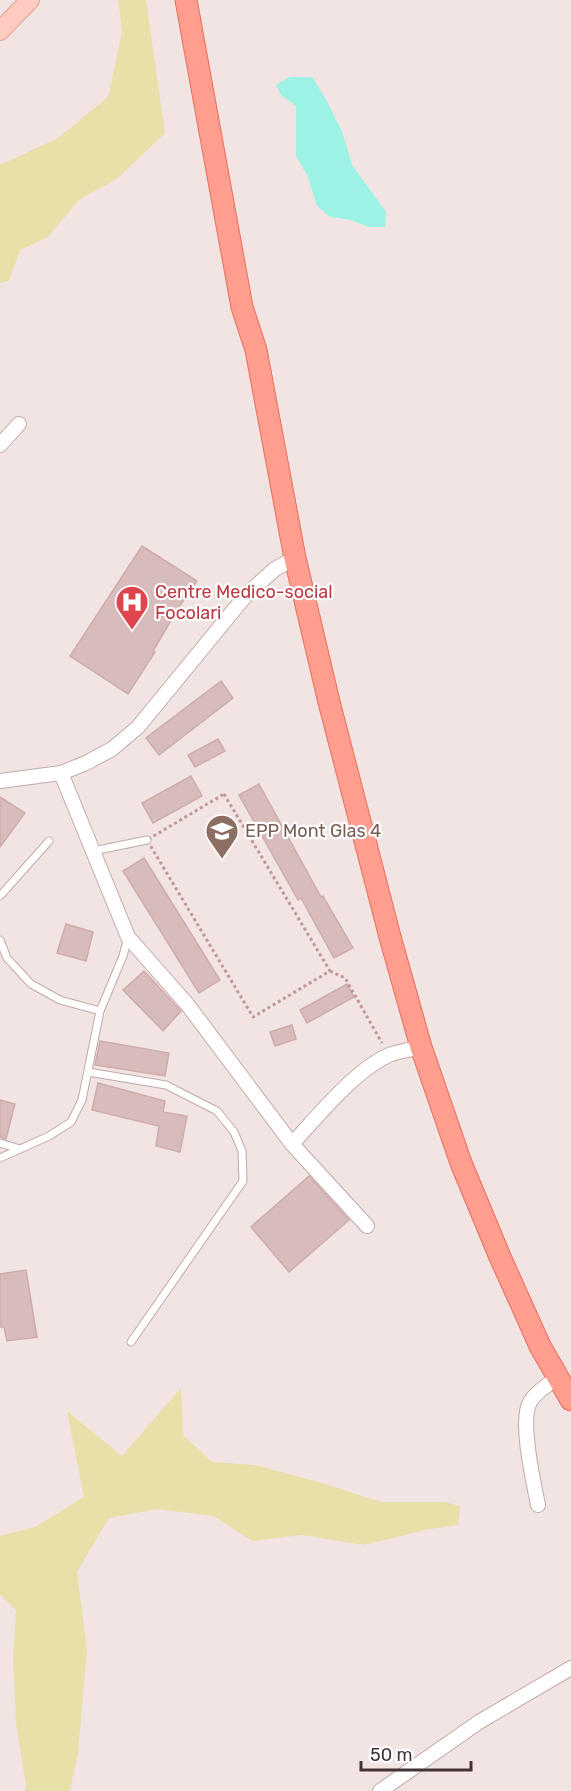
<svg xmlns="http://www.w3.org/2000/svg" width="571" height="1791" font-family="Rubik,sans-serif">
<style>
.green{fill:#e8e0a9}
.water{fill:#9cf2e4}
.building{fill:#d7bcbb;stroke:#cfacab;stroke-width:1.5}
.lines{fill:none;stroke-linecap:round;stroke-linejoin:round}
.lane-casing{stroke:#c0aaa8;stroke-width:9}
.street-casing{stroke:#c0aaa8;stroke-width:16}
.secondary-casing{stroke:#dda296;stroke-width:20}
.primary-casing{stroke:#e76d5c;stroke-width:23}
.path{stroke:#c09996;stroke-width:3;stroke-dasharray:3 3;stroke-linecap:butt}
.lane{stroke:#fff;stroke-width:7}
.street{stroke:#fff;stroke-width:14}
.secondary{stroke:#ffcbc0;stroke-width:18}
.primary{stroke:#ff9e8f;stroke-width:21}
.labels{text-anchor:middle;stroke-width:4.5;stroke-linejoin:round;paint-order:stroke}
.health-label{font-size:18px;fill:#be3a42;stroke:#fff;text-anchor:start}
.education-label{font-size:18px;fill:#785e54;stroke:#fff;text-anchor:start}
</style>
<rect width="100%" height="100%" fill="#f2e4e3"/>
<path class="green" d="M118,0H146L165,133L118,178L79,200L48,237L20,250L9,281L0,283V165L58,138L108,97L122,31Z
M181,1388L183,1435L212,1462L255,1465L322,1483L381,1502H445L460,1506L458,1525L430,1529L364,1545L302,1535L253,1541L213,1516L157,1509L109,1518L77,1572L87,1650L78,1753L70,1791H25L26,1785L16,1724L13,1659L16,1610L0,1594V1536L35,1527L84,1497L67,1411L122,1456Z"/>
<path class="water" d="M290,77H312L327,101L343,134L352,165L386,212L385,227H369L351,220L330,217L317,206L307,175L296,156V106L281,95L276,85Z"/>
<path class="building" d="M142,546L197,581L179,607L153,651L155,652L128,694L70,656Z
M221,681L233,698L159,755L146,738Z
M218,739L225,751L195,767L188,755Z
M191,776L202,796L153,823L142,803Z
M259,784L321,897L323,896L353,948L334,958L301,898L298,900L239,795Z
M0,797L25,813L0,847Z
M144,858L220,980L199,993L123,871Z
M66,924L93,932L86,961L57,953Z
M144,971L181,1011L163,1031L123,990Z
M347,984L354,997L307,1023L300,1010Z
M292,1025L296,1039L275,1046L270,1032Z
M100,1041L169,1053L165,1076L95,1065Z
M98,1083L165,1101L163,1112L187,1116L180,1152L156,1146L159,1126L92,1110Z
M0,1100L15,1104L6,1139L0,1137Z
M309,1176L349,1220L289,1272L251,1227Z
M26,1270L37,1337L7,1341L4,1327H0V1274Z"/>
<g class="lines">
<g class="lane-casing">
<path id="lane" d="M93,851L147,840
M0,896L49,841
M0,940L7,958L31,984L60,1000L100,1011
M88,1072L166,1085L217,1111L234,1132L242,1151L243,1181L131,1342
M0,1143L20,1149
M0,1158L49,1136L71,1122L82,1100L100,1011L123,956L128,937"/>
</g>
<g class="street-casing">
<path id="street" d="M0,445L19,424
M61,773L128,937L187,1004L292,1144L367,1226
M0,781L61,773L86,763L112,749L138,727L247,594L275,569L295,558
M292,1144C317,1117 355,1070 389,1055C398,1051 411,1050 421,1047
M538,1505C534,1484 519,1421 530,1402C536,1392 548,1384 558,1378
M380,1791L479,1722L571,1668"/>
</g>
<g class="secondary-casing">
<path id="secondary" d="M0,31L30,0"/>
</g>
<g class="primary-casing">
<path id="primary" d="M186,0L242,307L256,350L295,558L329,702L390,937L421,1047L461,1163L500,1257L540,1346L571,1400"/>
</g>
<path class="path" d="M224,794L330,971L253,1017L147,840Z
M330,971L345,978L382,1043"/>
<use href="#lane" class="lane"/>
<use href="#street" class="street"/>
<use href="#secondary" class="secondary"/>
<use href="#primary" class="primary"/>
</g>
<defs>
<g id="hospital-pin" transform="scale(1.725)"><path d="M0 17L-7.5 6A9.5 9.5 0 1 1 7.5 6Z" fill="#e0444e" stroke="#fff"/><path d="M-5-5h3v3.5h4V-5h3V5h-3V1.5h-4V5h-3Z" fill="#fff"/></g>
<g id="school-pin" transform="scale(1.725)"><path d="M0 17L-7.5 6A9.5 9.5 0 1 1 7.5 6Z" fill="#8d6e63" stroke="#fff"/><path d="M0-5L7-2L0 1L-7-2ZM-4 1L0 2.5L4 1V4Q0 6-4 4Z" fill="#fff"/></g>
</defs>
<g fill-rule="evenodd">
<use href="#hospital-pin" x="132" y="602"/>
<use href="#school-pin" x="222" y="831"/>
</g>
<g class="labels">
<g class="health-label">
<text x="155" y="598">Centre Medico-social<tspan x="155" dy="21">Focolari</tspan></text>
</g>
<g class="education-label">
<text x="245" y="837">EPP Mont Glas 4</text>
</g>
</g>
<path d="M361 1761v9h110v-9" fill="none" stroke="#443333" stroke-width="3"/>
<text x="370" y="1761" font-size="18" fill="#443333" stroke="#ffffff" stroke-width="4.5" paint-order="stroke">50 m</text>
</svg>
